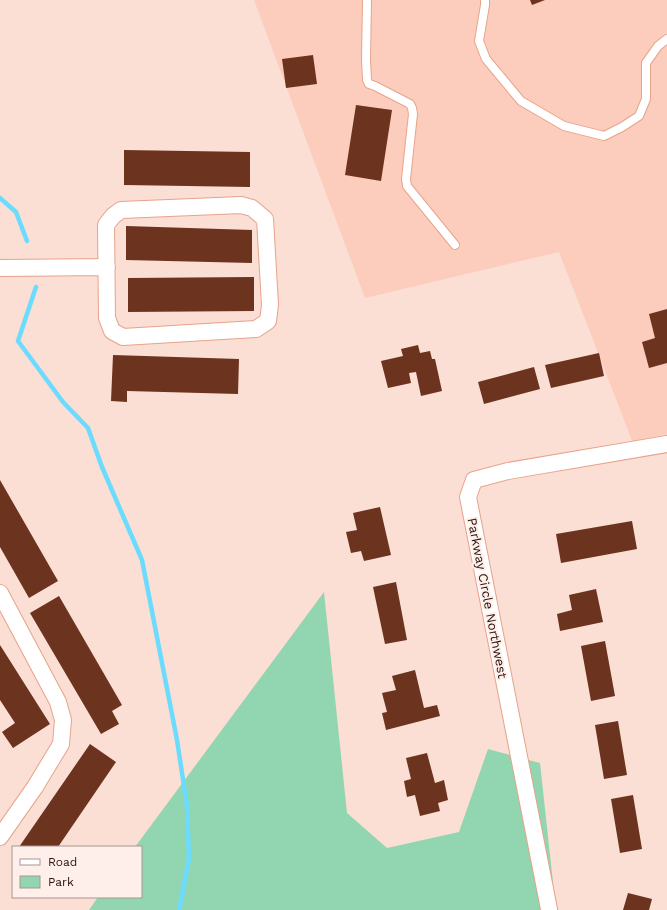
<svg xmlns="http://www.w3.org/2000/svg" width="667" height="910" font-family="'Work Sans',sans-serif">
<style>
.built{fill:#fccdbc}
.green{fill:#92d5b1}
.lines{fill:none;stroke-linecap:round;stroke-linejoin:round}
.stream{stroke:#6bdcfe;stroke-width:4.5}
.building{fill:#6c331e}
.service-casing{stroke:#e7a38b;stroke-width:10}
.minor-casing{stroke:#e7a38b;stroke-width:18}
.service{stroke:#fff;stroke-width:8}
.minor{stroke:#fff;stroke-width:16}
.labels{text-anchor:middle;stroke-width:4;stroke-linejoin:round;paint-order:stroke}
.street-label{font-size:13px;fill:#2a1109;stroke:#feefea}
</style>
<rect width="100%" height="100%" fill="#fbded4"/>
<path class="built" d="M254,0H667V436L633,443L559,252L365,298Z"/>
<path class="green" d="M324,592L347,813L387,848L459,832L488,749L540,763L556,910H89L98,897H141V847H135Z"/>
<g class="lines">
<path class="stream" d="M0,198L16,212L27,241
M36,287L18,341L63,402L88,428L102,467L142,560L177,740L187,806L189,858L179,910"/>
</g>
<path class="building" d="M530,0H545L532,5Z
M313,55L317,84L286,88L282,59Z
M356,105L392,110L381,181L345,175Z
M124,150L250,152V187L124,185Z
M126,226L252,230V263L126,260Z
M254,277V311L128,312V278Z
M667,309V363L649,368L642,342L655,338L649,314Z
M418,345L420,353L430,351L432,359H435L442,391L421,396L416,372L409,373L411,383L388,388L381,361L403,356L401,349Z
M599,353L604,376L551,388L545,365Z
M113,355L239,359L238,394L127,391V402L111,401Z
M534,367L540,389L484,404L478,382Z
M0,480L58,581L29,598L0,547Z
M380,507L391,555L364,561L361,551L351,553L346,532L357,530L353,513Z
M632,521L637,549L561,563L556,534Z
M396,582L407,640L385,644L373,587Z
M596,589L603,622L560,631L557,614L572,610L569,595Z
M59,596L122,705L112,711L119,724L101,734L30,613Z
M605,641L615,696L591,701L581,646Z
M0,645L50,724L13,748L2,732L15,723L0,700Z
M415,670L424,708L437,705L440,716L386,730L382,713L387,712L382,693L396,690L392,676Z
M618,721L627,775L604,779L595,725Z
M90,744L116,762L58,847H19Z
M427,753L435,783L444,780L448,800L438,803L440,811L420,816L415,795L407,797L404,781L411,779L406,758Z
M633,795L642,849L620,853L611,799Z
M628,893L652,899L649,910H623Z"/>
<g class="lines">
<g class="service-casing">
<path id="service" d="M367,0L366,60L367,80L369,84L375,86L410,104L412,108L413,114L406,179L407,186L455,245
M485,0V5L479,41L486,59L521,101L564,126L604,136L622,127L639,116L646,99V63L658,46L667,39"/>
</g>
<g class="minor-casing">
<path id="minor" d="M241,205L252,208L265,219L270,305L268,321L256,329L123,337L112,331L107,318L106,225L113,216L121,210Z
M0,268L107,267
M0,593L58,702L63,720L61,744L35,787L0,837
M549,909L468,497L474,480L508,471L667,444"/>
</g>
<use href="#service" class="service"/>
<use href="#minor" class="minor"/>
</g>
<g class="labels">
<g class="street-label">
<text transform="translate(488 598) rotate(79)" y="5">Parkway Circle Northwest</text>
</g>
</g>
<rect x="12" y="846" width="130" height="52" fill="#feefea" stroke="#a99690"/>
<rect x="20" y="859" width="20" height="6" fill="#ffffff" stroke="#a99690"/>
<text x="48" y="866" font-size="12" fill="#2a1109">Road</text>
<rect x="20" y="876" width="20" height="12" fill="#92d5b1" stroke="#a99690"/>
<text x="48" y="886" font-size="12" fill="#2a1109">Park</text>
</svg>
